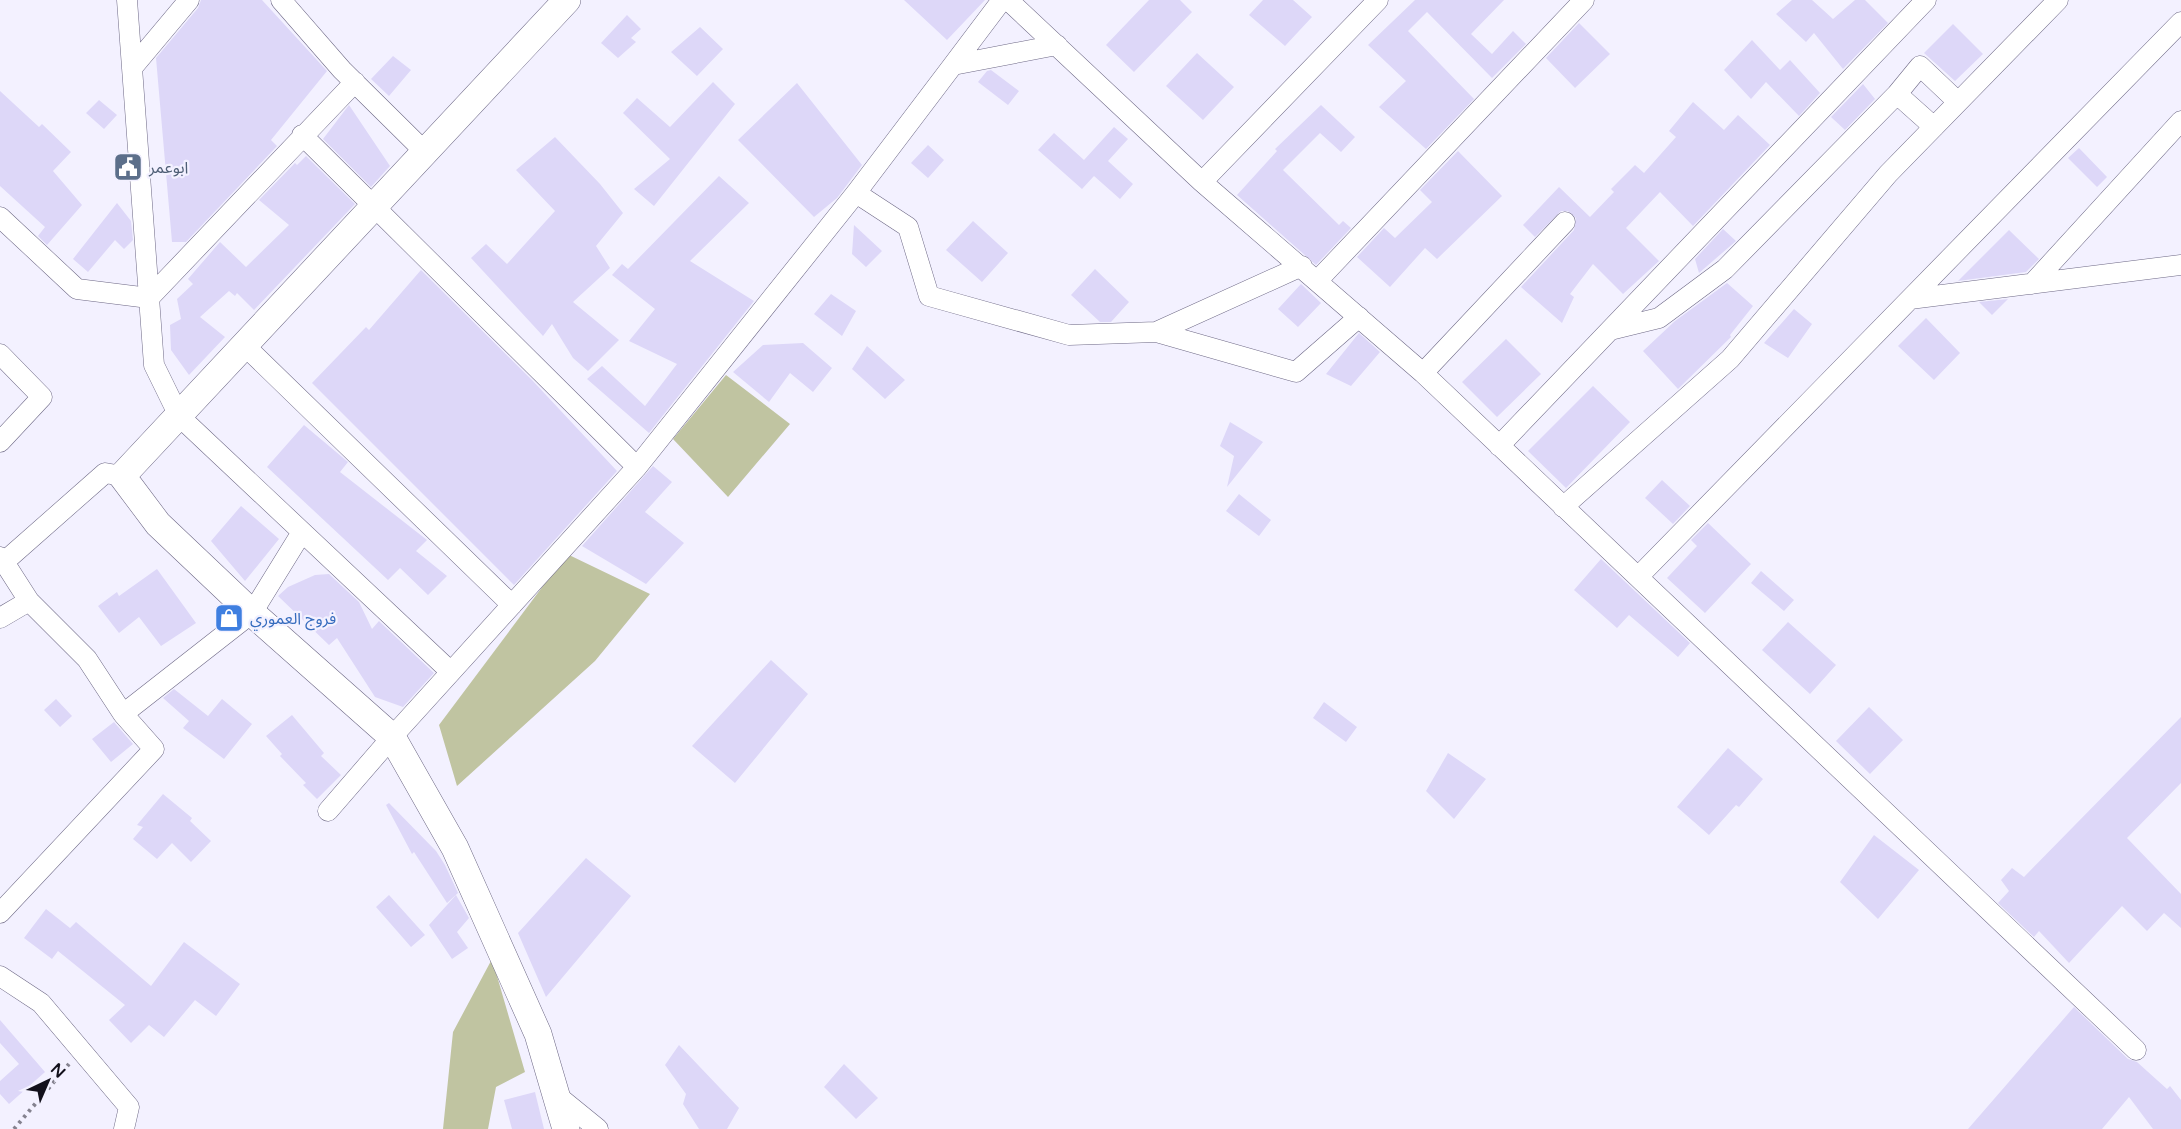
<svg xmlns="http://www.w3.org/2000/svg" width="2181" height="1129" font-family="'Varela Round','Noto Sans Arabic',sans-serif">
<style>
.green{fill:#c0c4a1}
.building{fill:#ddd7f8}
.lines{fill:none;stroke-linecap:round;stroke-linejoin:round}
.street-casing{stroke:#6d6885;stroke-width:21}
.secondary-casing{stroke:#6d6885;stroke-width:28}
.path{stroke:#84828f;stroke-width:4;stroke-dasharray:3 4.5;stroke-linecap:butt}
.street{stroke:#fff;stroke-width:20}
.secondary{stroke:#fff;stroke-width:27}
.labels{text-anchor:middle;stroke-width:4.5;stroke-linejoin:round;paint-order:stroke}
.service-label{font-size:16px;fill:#4e5e75;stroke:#f3f1ff;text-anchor:start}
.shop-label{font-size:16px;fill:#366cbe;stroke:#f3f1ff;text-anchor:start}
</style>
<rect width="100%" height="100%" fill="#f3f1ff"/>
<path class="green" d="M726,375L790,424L728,497L673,439Z
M567,554L650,594L595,661L457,786L439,725Z
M492,959L525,1072L496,1087L488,1129H443L453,1032Z"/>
<path class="building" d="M201,0H262L327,71L271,140L277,146L186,242H172L156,58L198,8Z
M904,0H985L947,40Z
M1149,0H1180L1192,12L1134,72L1106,45Z
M1263,0H1293L1312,17L1285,46L1249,15Z
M1415,0H1504L1471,34L1492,54L1513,31L1526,44L1492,78L1427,12L1408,31L1474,99L1426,149L1379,107L1406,81L1368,45Z
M1792,0H1812L1833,19L1855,0H1865L1888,23L1843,69L1814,33L1806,42L1776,14Z
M627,15L641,29L631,38L636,42L618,58L601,43Z
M1579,23L1610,54L1575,88L1546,58Z
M1953,24L1983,54L1955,81L1924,53Z
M700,27L723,49L697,76L671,52Z
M1752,40L1780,70L1790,60L1820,93L1799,116L1766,82L1751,99L1724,70Z
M1197,53L1234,87L1203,120L1166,86Z
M393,56L411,70L389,96L371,79Z
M991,70L1019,91L1008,105L978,82L987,71Z
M713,82L735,104L654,206L634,189L670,159L623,113L637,98L670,127Z
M797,83L862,165L837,198L814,217L738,140Z
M1863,84L1875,99L1845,130L1831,117Z
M0,91L39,127L42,124L71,152L53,171L82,205L47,245L38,236L45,227L0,186Z
M99,100L117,115L104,129L86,113Z
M1693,102L1724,130L1738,115L1770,145L1693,226L1660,192L1626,228L1659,261L1623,294L1593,264L1570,294L1574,297L1562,323L1521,287L1574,230L1576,218L1568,211H1561L1535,237L1523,225L1559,187L1590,217L1614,192L1611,189L1635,165L1644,173L1676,137L1669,131Z
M349,105L390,166L371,187L323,139Z
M1321,105L1355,137L1341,152L1320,133L1283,170L1339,225L1343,221L1351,228L1316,265L1237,195L1277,151L1275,149Z
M1114,127L1128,139L1108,161L1133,184L1120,199L1094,176L1082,189L1038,150L1054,133L1084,160Z
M555,137L600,184L623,213L596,246L610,268L573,302L619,340L588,371L573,358L552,324L543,336L471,258L486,244L507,264L555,211L516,170Z
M928,145L944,160L928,178L911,163Z
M2079,148L2107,177L2097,187L2068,158Z
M1458,151L1502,196L1437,259L1425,248L1390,287L1357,257L1384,228L1395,238L1432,202L1420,190Z
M306,156L355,204L254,310L237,293L235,296L229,291L200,317L225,337L189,375L171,350L170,325L181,319L177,299L193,284L188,279L220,242L246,267L289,225L259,200L295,163L297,165Z
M719,176L749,203L690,261L754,301L649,433L587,379L602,366L645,406L677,364L629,341L655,309L612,275L622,264L628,269Z
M117,203L131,221L133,240L124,249L115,240L88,272L73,259Z
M973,221L1008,253L982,282L946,250Z
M854,225L882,251L866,267L852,254Z
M1723,229L1736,241L1699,273L1695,259Z
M2009,230L2039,259L2026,272L1958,281Z
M1095,269L1129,302L1111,322H1100L1071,295Z
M421,270L532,380L617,471L514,585L312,383L366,327L369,330Z
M1727,283L1753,306L1730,335L1731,337L1678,389L1643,351L1675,321Z
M1301,284L1321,303L1298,327L1278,309Z
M831,294L856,311L842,336L814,314Z
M2008,299L1992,315L1979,302Z
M1794,309L1812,324L1788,358L1764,343Z
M1926,318L1960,353L1934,380L1898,346Z
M1359,333L1380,352L1351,386L1326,374Z
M1506,339L1541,374L1497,417L1462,382Z
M803,343L832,368L813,392L790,373L769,402L733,372L763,345Z
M867,346L905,380L885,399L852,369Z
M1593,386L1630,422L1566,488L1528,451Z
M1230,422L1263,442L1227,487L1234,456L1220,446Z
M304,425L348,462L340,472L427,540L416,551L447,576L428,595L400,568L388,580L267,467Z
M653,466L672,482L645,512L684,543L646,584L582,546Z
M1662,480L1690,506L1673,524L1645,498Z
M1239,494L1271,520L1259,536L1226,511Z
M241,506L279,539L245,581L211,541Z
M1708,523L1751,564L1705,613L1667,578L1697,546L1691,540Z
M1601,559L1690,643L1678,657L1629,615L1617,628L1574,590Z
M157,569L196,623L161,646L139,617L119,633L98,606L117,592L119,596Z
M1761,571L1794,600L1784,611L1751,583Z
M329,574L359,602L372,629L379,621L381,623L434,673L403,707L375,697L337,638L329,645L278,596L288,587L315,575Z
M1788,622L1836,665L1810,694L1762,650Z
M771,660L808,694L735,783L692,746Z
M174,689L208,716L222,699L252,724L224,759L183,728L189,721L163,698Z
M56,699L72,716L60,727L44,710Z
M1324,702L1357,727L1346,742L1313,718Z
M1869,707L1903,740L1870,774L1836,741Z
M292,715L324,753L321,756L341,775L317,799L303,785L306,783L280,756L282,754L266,736Z
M2181,717V783L2127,838L2181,894V928L2164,913L2147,931L2122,906L2069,963L2039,931L2034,937L1998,903L2009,891L2001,880L2012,868L2024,877Z
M114,722L133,744L111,762L92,739Z
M1728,748L1763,779L1739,807L1736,805L1709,835L1677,807Z
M1448,753L1486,779L1454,819L1426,791Z
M163,794L192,818L190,821L211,841L191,862L172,843L157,859L133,839L143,827L137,825Z
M389,803L436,851L445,865L458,893L447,903L414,852L412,854L386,805Z
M1874,835L1919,870L1878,919L1840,882Z
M586,858L631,896L546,997L518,933Z
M389,895L425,935L411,947L376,907Z
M456,895L469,918L457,932L468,948L452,959L429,925Z
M46,909L70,928L76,922L151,986L184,942L240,984L216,1016L195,1000L164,1037L149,1025L131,1043L109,1020L125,1005L58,951L52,959L24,938Z
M2074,1007L2128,1059L2137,1062L2167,1089L2170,1086L2181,1100V1129H2153L2129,1097L2102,1129H1968Z
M0,1020L45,1072L9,1104L0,1094V1081L19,1064L0,1043Z
M679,1045L739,1108L727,1129H699L683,1104L686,1094L665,1065Z
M844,1064L878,1098L856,1119L824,1087Z
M535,1092L544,1129H512L504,1100Z"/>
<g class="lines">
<g class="street-casing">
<path id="street" d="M127,0L154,365L179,416L451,672
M281,0L342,70L424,151
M1008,0L1202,182L1378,0
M953,65L1002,0
M132,68L189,0
M1934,127L1897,94L1920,66L1958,102
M302,135L637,467
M1202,182L1423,373L2136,1050
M856,193L908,227L929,296L1069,335L1156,332L1302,266
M0,217L77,289L149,298L355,82
M1318,280L1584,0
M2032,284L2181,121
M1910,299L2181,265
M1610,330L1659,318L1725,269L1897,94
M1156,332L1296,372L1359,317
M244,345L512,605
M0,354L42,397L0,442
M1423,373L1565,222
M1499,446L1926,0
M1563,507L1730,359L1888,174L2058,0
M0,557L4,562L105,473L122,476
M4,562L29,601L87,659L123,714
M1638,577L2181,22
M0,618L29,601
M328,811L392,737L637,467L856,193L953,65L1057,45
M0,913L154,749L123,714L252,613L302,532
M0,976L41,1003L129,1107L124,1129
M555,1094L598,1129"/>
</g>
<g class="secondary-casing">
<path id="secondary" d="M566,1129L538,1034L455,848L392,737L252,613L158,524L122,476L567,0"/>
</g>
<path class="path" d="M14,1129L69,1064"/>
<use href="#street" class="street"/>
<use href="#secondary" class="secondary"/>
</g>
<defs>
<g id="civic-square" transform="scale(1.5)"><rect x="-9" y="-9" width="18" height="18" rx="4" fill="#5c6f8a" stroke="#f3f1ff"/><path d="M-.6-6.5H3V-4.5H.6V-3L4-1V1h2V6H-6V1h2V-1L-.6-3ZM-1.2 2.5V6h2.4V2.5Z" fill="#fff"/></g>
<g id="shop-square" transform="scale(1.5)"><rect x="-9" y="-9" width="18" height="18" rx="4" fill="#3f7fe0" stroke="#f3f1ff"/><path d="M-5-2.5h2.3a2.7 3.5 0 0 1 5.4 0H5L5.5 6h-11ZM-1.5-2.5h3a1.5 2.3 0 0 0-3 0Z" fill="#fff"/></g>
</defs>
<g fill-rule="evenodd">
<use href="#civic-square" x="128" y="167"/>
<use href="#shop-square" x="229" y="618"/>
</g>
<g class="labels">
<g class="service-label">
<text x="149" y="173">ابوعمر</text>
</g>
<g class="shop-label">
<text x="250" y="624">فروج العموري</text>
</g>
</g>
<g transform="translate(48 1081) rotate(44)" stroke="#f3f1ff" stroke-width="4.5" paint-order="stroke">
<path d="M0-4.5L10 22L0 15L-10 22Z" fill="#12101b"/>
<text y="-9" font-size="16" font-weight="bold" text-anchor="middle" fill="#12101b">N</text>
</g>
</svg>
